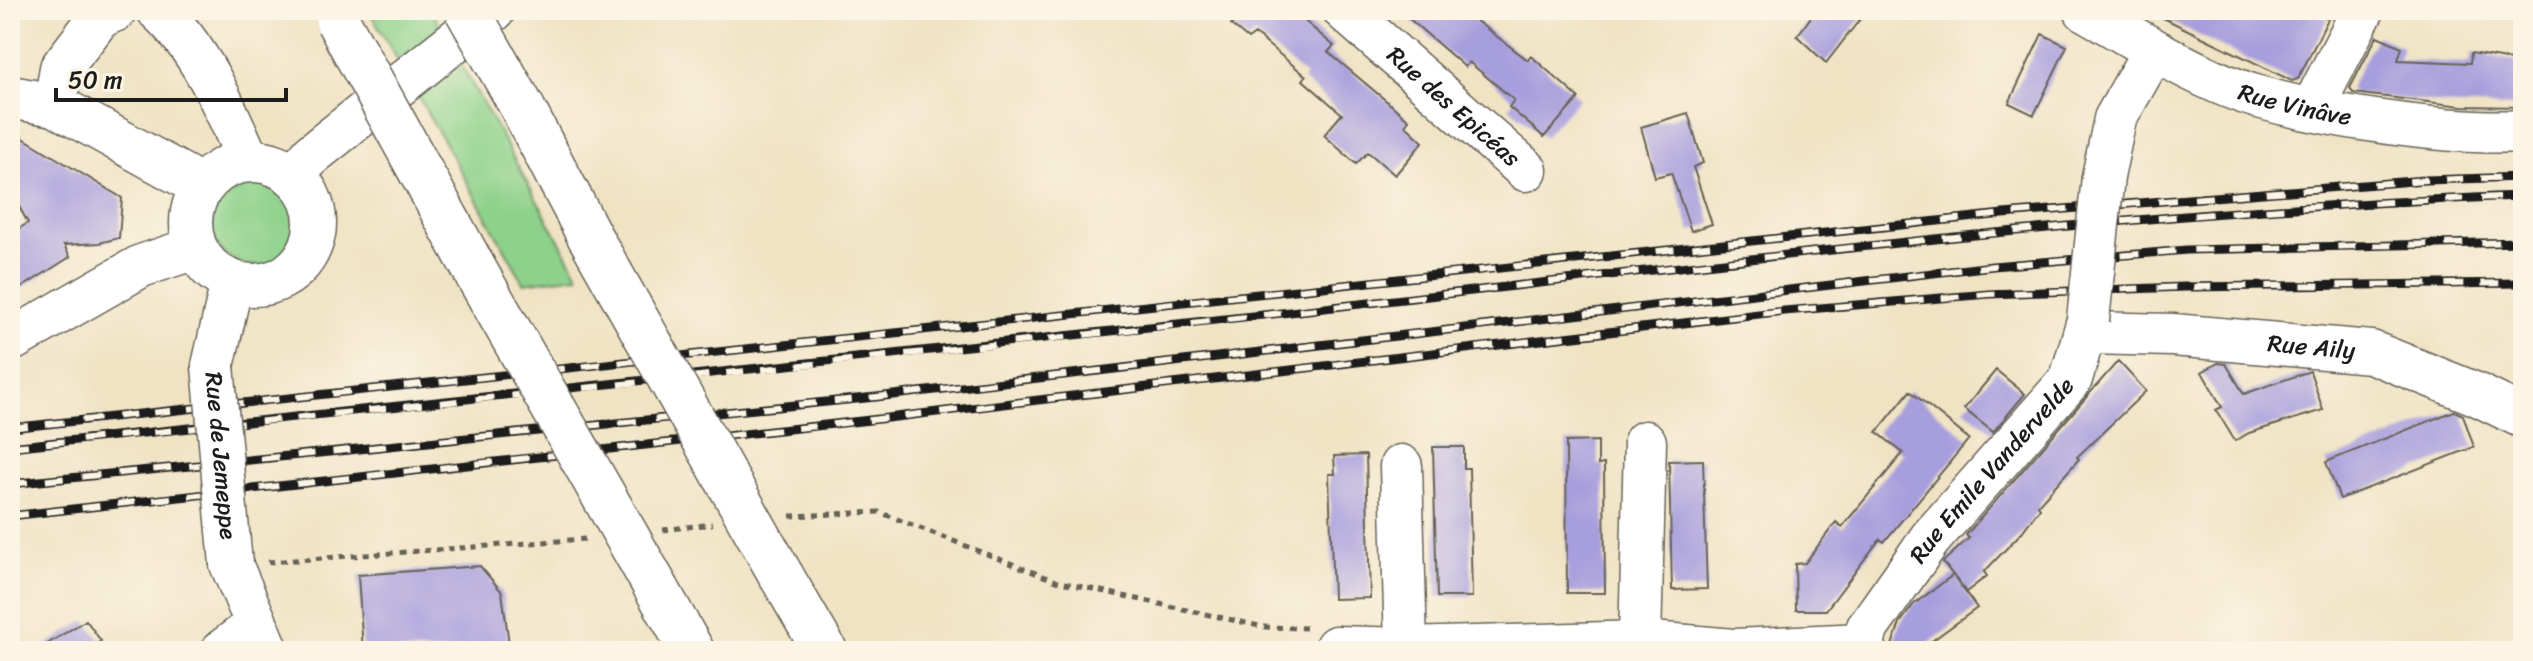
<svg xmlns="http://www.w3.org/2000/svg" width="2533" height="661" font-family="Sriracha,sans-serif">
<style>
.green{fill:#8dd18a;stroke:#547653;stroke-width:2}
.building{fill:#a79edd}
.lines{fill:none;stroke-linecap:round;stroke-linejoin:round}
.minor-casing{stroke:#666257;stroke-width:45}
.highway-casing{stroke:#666257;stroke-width:47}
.path{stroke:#666257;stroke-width:5;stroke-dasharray:6 6;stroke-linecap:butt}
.minor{stroke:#fff;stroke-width:42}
.highway{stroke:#fff;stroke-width:44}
.rail-casing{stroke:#1c1c1c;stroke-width:9}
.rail{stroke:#fcf5e5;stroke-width:6;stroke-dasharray:18;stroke-linecap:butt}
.minor-bridge-casing{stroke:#666257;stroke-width:45;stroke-linecap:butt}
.highway-bridge-casing{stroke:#666257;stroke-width:47;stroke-linecap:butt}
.minor-bridge{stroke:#fff;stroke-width:42}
.highway-bridge{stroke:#fff;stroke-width:44}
.labels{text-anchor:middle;stroke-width:7;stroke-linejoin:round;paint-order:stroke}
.street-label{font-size:24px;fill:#1c1c1c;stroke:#fcf5e5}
</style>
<rect width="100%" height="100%" fill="#fcf5e5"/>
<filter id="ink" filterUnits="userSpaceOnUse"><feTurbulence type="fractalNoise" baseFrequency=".0125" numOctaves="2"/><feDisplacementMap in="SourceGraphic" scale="16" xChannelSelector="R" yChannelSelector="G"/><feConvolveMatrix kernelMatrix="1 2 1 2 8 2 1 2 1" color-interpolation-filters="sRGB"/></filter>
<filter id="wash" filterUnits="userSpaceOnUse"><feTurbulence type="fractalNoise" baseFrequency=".006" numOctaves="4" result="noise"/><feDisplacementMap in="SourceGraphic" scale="32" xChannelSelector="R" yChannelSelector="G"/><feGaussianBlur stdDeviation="1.8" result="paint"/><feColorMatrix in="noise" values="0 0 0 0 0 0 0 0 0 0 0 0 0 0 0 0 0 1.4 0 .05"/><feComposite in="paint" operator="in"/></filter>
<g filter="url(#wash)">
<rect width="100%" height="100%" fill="#f0e3c4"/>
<path class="green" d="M369,10H431L579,276L524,283Z
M212 223a43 43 0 1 1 86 0a43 43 0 1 1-86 0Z"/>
<g id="blocks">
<path class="building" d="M1227,10H1292L1334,46L1328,52L1409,120L1405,125L1423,142L1395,175L1368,152L1356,164L1324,135L1342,114L1303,80L1306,76L1255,34L1248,39L1231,25L1237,18Z
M1399,10H1462L1528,60L1531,56L1579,98L1544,137L1509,107L1514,100L1469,62L1465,67Z
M1816,10H1867L1826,63L1797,36Z
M2147,10H2310L2328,19L2298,79L2292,81Z
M2042,34L2067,46L2034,115L2009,103Z
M2377,36L2402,47L2398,60L2470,63L2471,53L2523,62V107L2462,106L2353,93L2350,88Z
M1688,113L1703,163L1693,167L1712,224L1691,231L1671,173L1655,177L1641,127Z
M10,130L122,198L119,238L99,243L64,245L70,257L10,295V234L28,223L10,190Z
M2118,361L2146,391L2077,457L2079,459L2038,505L2040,508L2022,532L1984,572L1987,576L1966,592L1943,562L1969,538L1966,535Z
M2218,363L2226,364L2244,394L2310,371L2323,410L2249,433L2235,441L2216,410L2222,407L2202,372Z
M1996,370L2025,394L1993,432L1964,409Z
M1910,391L1969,439L1884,542L1880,539L1826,610H1796L1795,564L1805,563L1836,522L1842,527L1903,453L1877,432Z
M2454,411L2463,415L2474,447L2340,499L2326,462Z
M1598,441V465L1604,464L1605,593H1567L1566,442Z
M1433,447H1464V468H1469L1472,597H1437Z
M1366,455L1370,598L1333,599L1329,474H1335L1334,456Z
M1703,460L1707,589L1672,590L1669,461Z
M480,566L502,592L510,651H363L358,575Z
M1953,575L1977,608L1918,651H1890L1900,623L1914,604Z
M86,620L101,641L86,651H36Z"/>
</g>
</g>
<g filter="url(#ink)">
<use href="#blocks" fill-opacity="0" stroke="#666257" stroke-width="2"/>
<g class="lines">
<g class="minor-casing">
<g id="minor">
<path d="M158,10C201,49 225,107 248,160"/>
<path id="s1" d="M1344,10L1526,170"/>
<path id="s2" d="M2085,10C2136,39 2200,80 2255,96C2327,117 2449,135 2523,131"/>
<path d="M10,97L55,105L202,186"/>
<path d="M55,105L61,68L100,17L116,10"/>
<path d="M2312,109L2363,10"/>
<circle cx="253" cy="223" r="62"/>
<path d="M295,175L311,155L494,10"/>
<path d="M2103,177L2115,119L2154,50"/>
<path id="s3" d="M2086,333L2173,335L2371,352L2476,394L2523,417"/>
<path d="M10,341L141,266L195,248"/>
<path d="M213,366L232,282"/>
<path d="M1401,466L1406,649"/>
<path d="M231,564L268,651"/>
<path d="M1640,642L1645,442"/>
<path d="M1336,647L1406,649L1640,642L1734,650L1862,644"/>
<path d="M222,651L255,626"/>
<path id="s4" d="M1866,651L1862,644L1868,627L1930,539L2071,379L2088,320"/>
</g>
</g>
<g class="highway-casing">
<path id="highway" d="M522,107L590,237
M421,172L478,276
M782,577L825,651
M658,591L692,651"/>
</g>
<path class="path" d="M790,516L879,512L1056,581L1264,627L1306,628
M663,530L712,524
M268,562L585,539"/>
<use href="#minor" class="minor"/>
<use href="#highway" class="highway"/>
<g class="rail-casing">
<path id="rail" d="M10,428L2003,214L2425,180L2523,177
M10,447C431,404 852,361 1272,314C1689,267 2104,211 2523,196
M10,484L876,397L1993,266L2187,250L2523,242
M10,516L879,419L1784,311L1989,294L2184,287L2523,283"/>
</g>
<use href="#rail" class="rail"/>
<g class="minor-bridge-casing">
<g id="minor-bridge">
<path d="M2088,320L2103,177"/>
<path id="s5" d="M213,366L231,564"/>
</g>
</g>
<g class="highway-bridge-casing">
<path id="highway-bridge" d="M467,10L522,107
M338,21L421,172
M590,237L782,577
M478,276L658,591"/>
</g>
<use href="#minor-bridge" class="minor-bridge"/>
<use href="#highway-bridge" class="highway-bridge"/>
</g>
</g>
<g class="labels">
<g class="street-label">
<text dy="8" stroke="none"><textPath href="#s2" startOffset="232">Rue Vinâve</textPath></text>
<text dy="8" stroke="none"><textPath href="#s1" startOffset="146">Rue des Epicéas</textPath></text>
<text dy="8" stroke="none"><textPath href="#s3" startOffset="226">Rue Aily</textPath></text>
<text dy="8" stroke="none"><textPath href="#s5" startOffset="90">Rue de Jemeppe</textPath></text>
<text dy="8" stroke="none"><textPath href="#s4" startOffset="226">Rue Emile Vandervelde</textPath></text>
</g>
</g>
<rect width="2533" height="661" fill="none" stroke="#fcf5e5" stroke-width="40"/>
<path d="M56 88v12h230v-12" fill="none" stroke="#1c1c1c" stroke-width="4"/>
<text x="68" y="88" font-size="24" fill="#1c1c1c" stroke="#fcf5e5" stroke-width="6" paint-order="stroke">50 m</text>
</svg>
